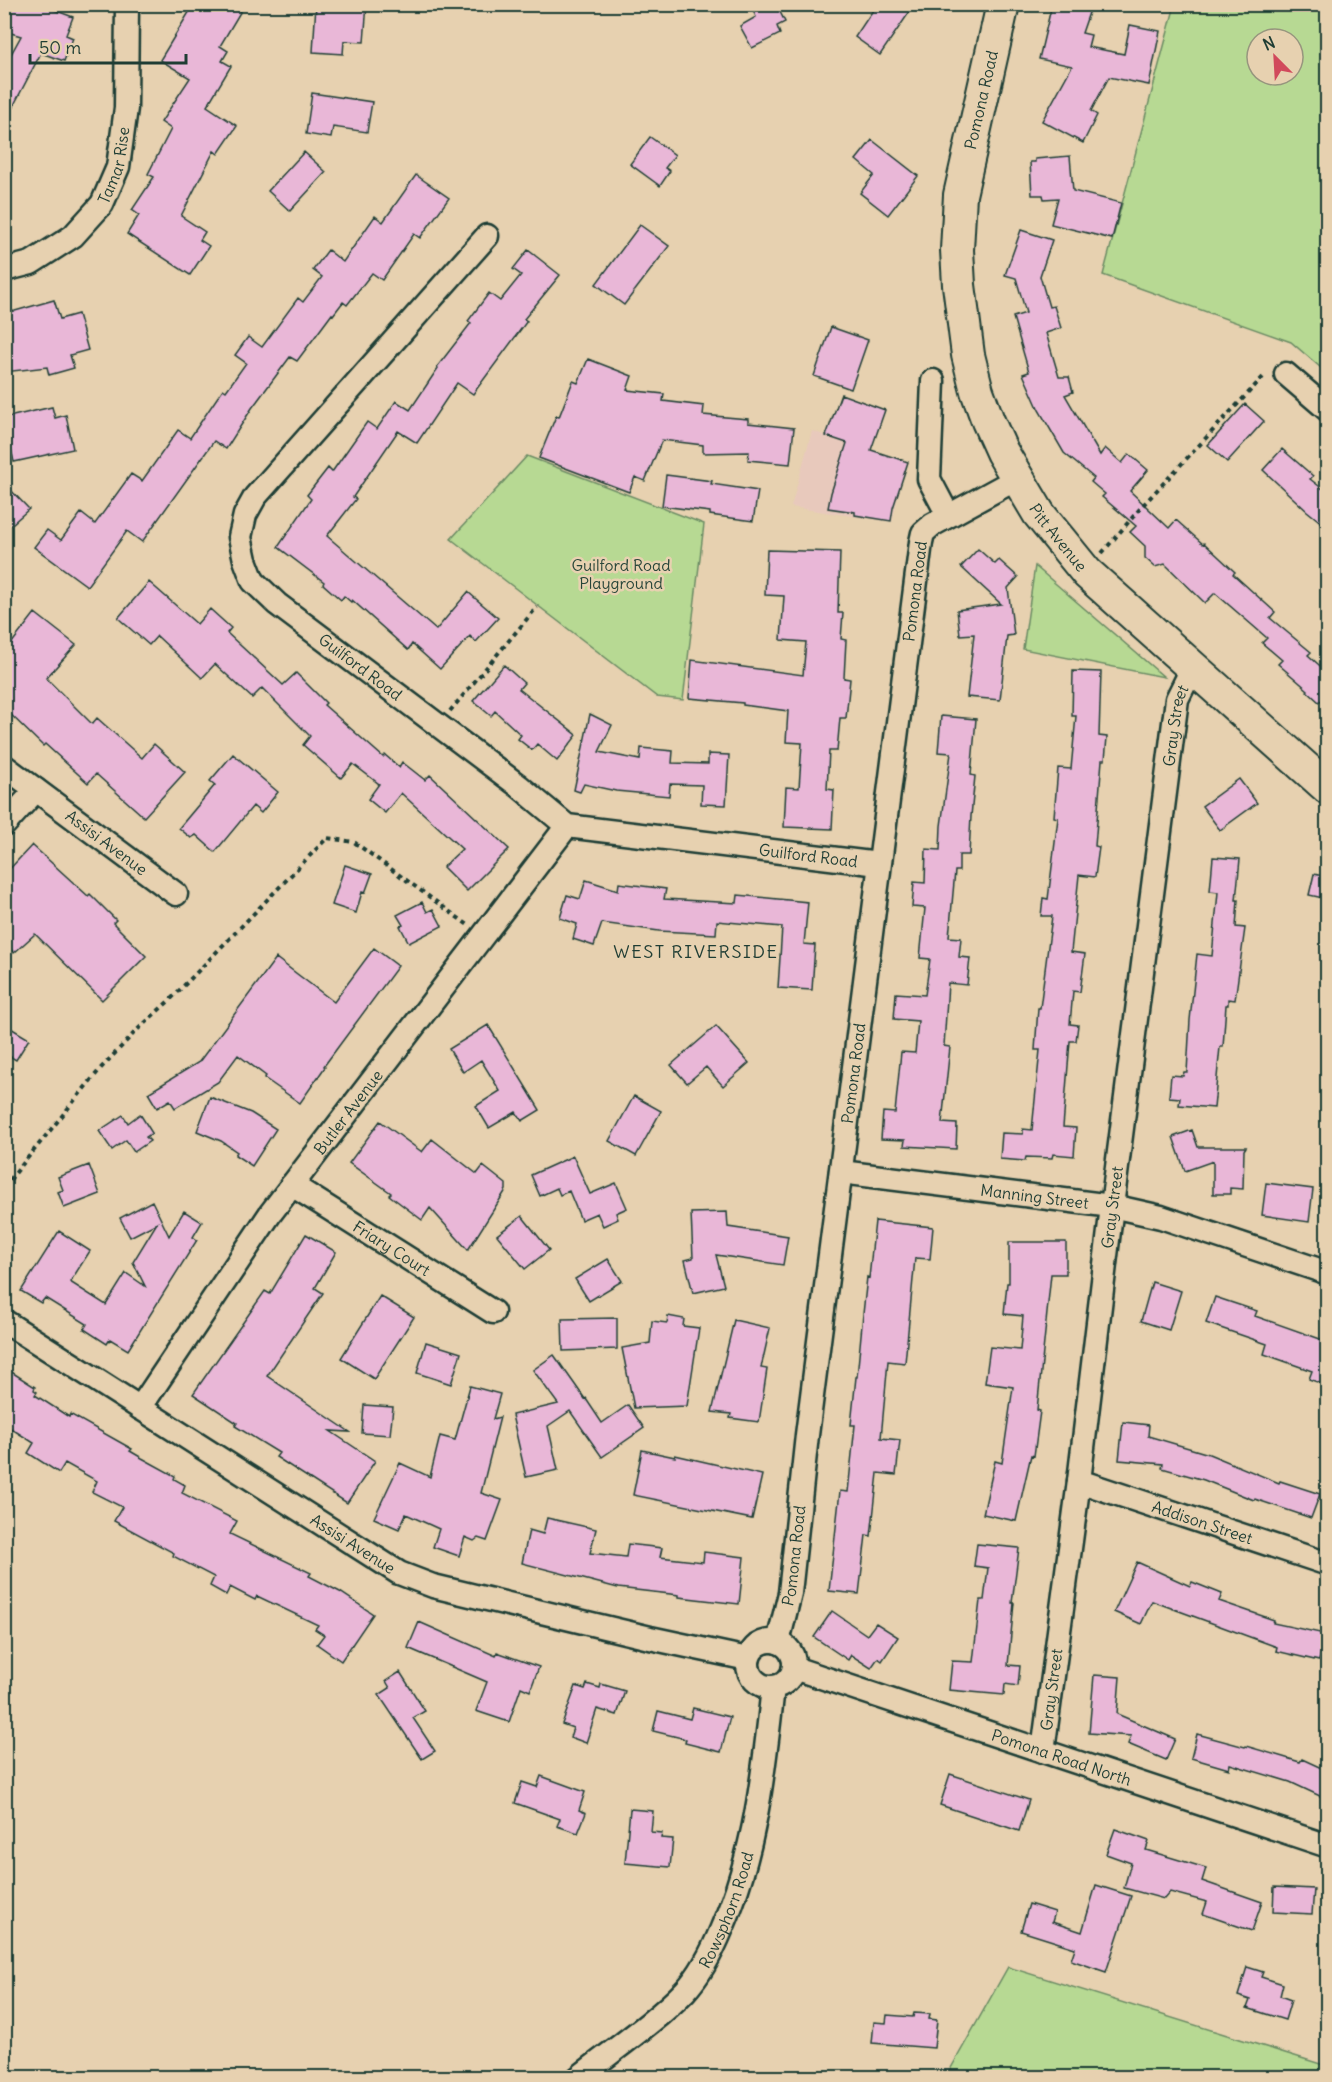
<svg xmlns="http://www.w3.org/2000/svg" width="1332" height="2082" font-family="Delius,sans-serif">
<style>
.built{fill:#e8c9bc}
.green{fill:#b7d993;stroke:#6b8b64;stroke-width:1.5;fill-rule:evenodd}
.building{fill:#e9b7d7;stroke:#1f3d34;stroke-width:1.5}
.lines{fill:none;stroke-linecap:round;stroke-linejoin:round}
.street-casing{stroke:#1f3d34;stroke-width:27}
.secondary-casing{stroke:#1f3d34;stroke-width:36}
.path{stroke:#1f3d34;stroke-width:4;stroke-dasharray:4.5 4.5;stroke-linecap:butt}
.street{stroke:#e7d1b0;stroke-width:22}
.secondary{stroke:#e7d1b0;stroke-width:32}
.labels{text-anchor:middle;stroke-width:5;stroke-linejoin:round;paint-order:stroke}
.street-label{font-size:16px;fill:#1f3d34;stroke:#e7d1b0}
.park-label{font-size:16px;fill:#274539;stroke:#e7d1b0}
.neighbourhood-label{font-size:18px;letter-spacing:1.5px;fill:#1f3d34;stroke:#e7d1b0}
</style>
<rect width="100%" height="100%" fill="#e7d1b0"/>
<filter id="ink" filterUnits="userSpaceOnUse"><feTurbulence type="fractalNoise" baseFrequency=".0167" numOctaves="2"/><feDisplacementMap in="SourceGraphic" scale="12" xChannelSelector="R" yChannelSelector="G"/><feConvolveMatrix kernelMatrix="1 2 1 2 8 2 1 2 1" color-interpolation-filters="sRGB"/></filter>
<g filter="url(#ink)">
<path class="built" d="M812,431L906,462L892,522L791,507Z"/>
<path class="green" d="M1175,5H1327V373L1291,342L1103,275ZM1257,39H1293V75H1257Z
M527,456L704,524L683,700L657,697L451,539Z
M1035,566L1164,677L1023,649Z
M1008,1967L1327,2066V2077H946Z"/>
<path class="building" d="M13,4H38L73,17L66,35L73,38L64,61L41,53L4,124V67L21,36L4,31Z
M194,4H245L220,46L228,51L222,61L231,66L207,106L237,126L218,154L214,151L181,216L205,232L200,240L209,246L190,275L127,234L139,215L132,210L154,177L148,174L171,129L161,122L190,78L160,60Z
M316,4H367L364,42L344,41L343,54L313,52Z
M750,4H776L785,22L777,26L780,34L752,48L740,26L756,17Z
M877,4H915L880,55L855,37Z
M1052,4H1092L1082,33L1091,35L1088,47L1124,54L1130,25L1160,31L1149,85L1109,77L1091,111L1097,115L1083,143L1042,121L1072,66L1039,59Z
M312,93L372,102L367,132L333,127L331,138L306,134Z
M650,137L675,155L665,168L670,171L660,186L630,164Z
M872,140L918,176L888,215L860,193L874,175L856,160Z
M304,152L326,172L290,211L268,191Z
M1070,156L1073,191L1121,203L1112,239L1051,224L1058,198L1044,199L1043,195H1032L1030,162H1035V159Z
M416,175L449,198L420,238L414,234L382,280L372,273L347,305L343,302L333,315L332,314L297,361L290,357L252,408L226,449L214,441L142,542L127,531L87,586L34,547L47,530L61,540L81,513L95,524L131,474L142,481L178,430L190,438L223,389L226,391L246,363L235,355L248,337L262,347L298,298L303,302L322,277L313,270L328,250L343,262L375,216L383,222Z
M640,225L669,246L624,305L596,284Z
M1021,230L1052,240L1040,276L1049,307L1054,306L1061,328L1046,333L1059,377H1069L1073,392L1065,395L1100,455L1105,448L1122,463L1129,454L1148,470L1130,491L1169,528L1176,520L1203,544L1204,543L1235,572L1233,574L1275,612L1270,618L1311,652L1308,655L1328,673V694L1319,702L1307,691L1308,690L1278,664L1282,660L1262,643L1267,638L1215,593L1205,603L1165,564L1155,567L1145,558V546L1130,532L1136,526L1102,497L1105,494L1091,482L1094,478L1064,453L1039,410L1023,374L1029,372L1013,317L1026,313L1016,278L1005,275Z
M528,250L560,275L524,319L527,321L473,394L457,383L417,443L398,431L353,497L356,499L327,536L436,630L468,592L498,618L476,642L470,636L440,669L412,644L408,650L352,600L351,602L344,596L341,600L323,584L324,582L278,547L311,499L307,495L328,468L332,472L367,422L377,429L396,401L410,410L438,368L437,367L471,323L468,321L489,293L500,301L521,275L513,269Z
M54,300L60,319L78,314L88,350L70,355L74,368L49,375L47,367L4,372V312L15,311Z
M831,327L868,340L851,389L814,376Z
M588,359L632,376L627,390L664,394L663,401L704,406L703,415L748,419V423L794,428L790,464L748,460L749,452L703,453V445L662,440L645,481L635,477L629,492L539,458L556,416L559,417L573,381L578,383Z
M841,394L885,410L871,450L908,462L893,508L891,521L855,515V512L828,508L831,493L847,443L826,436Z
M1245,404L1264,421L1227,462L1208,445Z
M52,407L55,418L66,415L73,449L14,462L4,418Z
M1282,449L1313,476L1310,479L1328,493V528L1307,511L1263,470Z
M666,475L712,481L711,484L758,491L753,521L710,515V512L662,506Z
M4,483L29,509L4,531Z
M978,549L995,564L999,560L1018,577L1008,588L1014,635L1007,636L1000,700L967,697L974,634L960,635L957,610L1001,604L961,567Z
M767,550L840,552L838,613H843L841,639L846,640L844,678L850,679L846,718H840L837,751H829L827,789L834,790L832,829L784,827L786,787L799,788L802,743L786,742L788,711L743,705V703L689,698L692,660L803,675L806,642L781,640L784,596L765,595Z
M149,582L197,624L210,609L231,628L227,633L283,685L296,673L326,703L324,705L383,757L385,755L399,767L402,762L425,780L430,775L509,849L467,891L443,867L462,849L401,793L385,813L368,799L379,784L353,764L341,778L303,745L310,736L262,688L252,698L215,664L202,678L157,636L149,645L118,618Z
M35,613L76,645L46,678L92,724L97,718L142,758L154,744L185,772L144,817L96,774L88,783L45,744L43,746L4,708V653Z
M504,665L524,683L519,689L577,735L557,761L537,744L532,750L518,739L521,735L495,711L491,716L473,701Z
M1073,671L1101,672L1099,736L1107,737L1105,760H1102L1095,846L1099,847L1095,877L1079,875L1071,952L1085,954L1080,992L1073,991L1070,1024L1078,1025L1076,1041H1070L1063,1127L1076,1128L1074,1156L1053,1154L1052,1158L1026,1157L1025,1161L1000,1159L1002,1133L1023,1134V1129L1032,1130L1040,1050H1035L1038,1008H1040L1052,916H1041L1043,898L1048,899L1058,818L1054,817L1058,768L1071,769L1076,716H1072Z
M590,714L612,725L599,752L640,760L641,748L673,751L672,763L708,764V754L729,755L726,805L701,804L702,785L670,784L669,796L616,791L584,784L580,792L574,790Z
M941,716L976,719L971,775L975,776L971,816L969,855H959V871H955L949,937L961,938L959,957L970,958L967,985L948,983L944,1046L950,1047L942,1123L957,1124L956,1149L904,1146L905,1140L881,1139L883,1112L895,1113L901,1052L915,1053L918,1021L894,1019L896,993L925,995L930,959L920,958L925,908L912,907L914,882L925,883L926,849L940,850L941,826L951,753L938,752Z
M233,754L278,792L261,813L253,806L215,852L196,835L191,838L179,828L215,785L210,781Z
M1239,779L1257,803L1220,830L1202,806Z
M32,845L88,896L90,894L116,920L113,923L146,956L102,1000L35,934L14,953L4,942V875Z
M1213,857L1240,859L1236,900H1238L1236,927L1245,928L1235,1000L1228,999V1005H1226L1223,1047H1220L1214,1108L1179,1105L1180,1098L1169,1097L1171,1075L1183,1076L1184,1072H1187L1190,1020L1197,954L1212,956L1218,892L1210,891Z
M345,865L372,874L365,893L362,892L356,913L332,905Z
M1314,874L1328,877V899L1309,895Z
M586,880L618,890L619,883L666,889L664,899L737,903L738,895L808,902L804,944L815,945L812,990L778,988L782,927L717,921L716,934L659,931L602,923L594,946L573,939L577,924L560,918L567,895L580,899Z
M422,902L427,912L433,909L442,926L409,943L400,926L403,925L397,915Z
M374,948L398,966L324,1066L325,1067L300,1103L264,1078L266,1076L238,1055L218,1082L175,1108L170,1100L157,1108L148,1093L199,1062L276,958L334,1002Z
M4,1024L29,1039L16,1060L4,1053Z
M488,1025L540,1110L522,1121L516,1112L489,1128L476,1106L500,1091L481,1060L463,1072L449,1049Z
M716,1026L749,1063L723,1086L706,1067L687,1083L671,1065Z
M634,1096L661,1111L636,1156L609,1141Z
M210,1097L251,1113L276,1129L252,1166L235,1155L237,1152L221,1141L197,1131Z
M140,1114L152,1133L146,1137L150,1141L134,1152L126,1140L112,1150L99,1131L123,1115L128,1123Z
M380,1121L422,1152L432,1139L477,1174L483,1166L506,1184V1190L468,1250L430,1208L422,1220L389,1195L391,1193L349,1163Z
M1192,1130L1198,1147H1246L1244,1150L1243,1189L1230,1188V1194H1213V1161L1185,1171L1173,1137Z
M573,1156L590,1194L616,1183L627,1208L616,1213L618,1219L603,1226L597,1213L581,1220L569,1191L560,1195L557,1188L540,1196L531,1175Z
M89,1165L100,1194L64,1208L58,1192L63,1190L58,1177Z
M1266,1183L1313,1189L1309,1222L1262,1215Z
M152,1201L169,1236L184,1211L202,1222L193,1237L197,1240L128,1350L110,1339L107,1344L84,1329L87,1324L45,1298L41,1303L21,1291L59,1231L90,1251L70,1282L106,1305L126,1273L145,1286L133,1262L157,1223L130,1237L120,1218Z
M727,1212L728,1227L788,1236L783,1265L716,1255L724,1286L693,1293L685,1260L693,1258L691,1213Z
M522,1216L549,1250L525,1269L497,1235Z
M875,1221L933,1227L930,1259L915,1258L905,1363L888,1361L881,1438L900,1440L896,1475L878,1473L871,1536L866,1535L859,1594L829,1591L840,1491L848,1492L855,1425H851L856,1377H857L863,1314L867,1277L869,1278Z
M306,1234L336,1252L315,1288L323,1293L267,1376L350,1432L330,1431L375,1461L347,1503L276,1457L279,1453L235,1426L237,1423L193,1394L265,1291L270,1294Z
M1009,1242H1066V1274H1051L1037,1410L1040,1411L1034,1456L1031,1455L1016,1521L983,1514L995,1461L1002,1463L1013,1387L985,1383L990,1347L1020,1350L1023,1316L1004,1314L1007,1283H1009Z
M608,1259L622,1281L589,1301L575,1279Z
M1152,1282L1181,1291L1169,1330L1141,1321Z
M380,1296L414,1317L374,1379L341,1358Z
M1215,1297L1257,1311L1255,1316L1323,1340L1325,1334L1328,1335V1386L1309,1379L1312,1371L1264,1354L1267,1344L1206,1323Z
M668,1316L684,1319L683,1326L699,1328L687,1406L634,1408L622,1348L650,1343L652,1321L667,1323Z
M617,1318V1349L563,1351L562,1319Z
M734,1320L770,1328L761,1368L767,1369L759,1422L730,1418L731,1414L712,1412Z
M426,1342L461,1353L451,1384L417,1373Z
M554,1355L585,1399L587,1398L586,1399L602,1423L628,1405L644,1428L602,1457L570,1411L548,1426L558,1470L526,1477L512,1415L558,1404L533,1370Z
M10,1371L35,1387L34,1390L37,1392L35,1395L69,1417L70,1414L132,1449L130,1451L142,1458L175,1476L174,1479L185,1485L182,1493L237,1521L230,1534L311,1573L309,1576L340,1592L373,1614L341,1661L317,1644L324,1635L315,1629L318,1625L257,1596L255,1600L230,1587L226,1595L210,1586L214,1577L173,1556L174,1553L114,1521L122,1507L92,1492L97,1481L65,1463L59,1473L28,1453L34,1443L4,1424V1381Z
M470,1386L500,1394L493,1419L500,1417L481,1493L502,1500L487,1541L478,1538L474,1541L465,1537L459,1556L433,1547L439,1529L406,1514L399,1529L374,1518L400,1463L430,1477L440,1436L455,1440Z
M364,1405L393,1407L390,1435L362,1433Z
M1123,1422L1149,1425L1148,1436L1209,1454L1279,1483L1280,1481L1320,1494L1311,1518L1255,1499L1254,1500L1204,1480L1162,1468L1163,1464L1119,1460Z
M642,1450L675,1457V1455L762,1475L752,1519L633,1495Z
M547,1518L596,1529L590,1553L626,1557L628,1544L662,1548L660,1557L703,1562L704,1552L744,1557L739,1604L679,1597V1595L618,1588L522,1563L529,1530L543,1534Z
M977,1544L1019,1548L1012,1603H1014L1008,1665L1020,1666L1018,1686L1005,1684L1004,1695L949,1690L952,1661L973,1662L980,1600H984L988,1568L974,1566Z
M1137,1562L1190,1586L1192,1582L1222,1594L1219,1601L1274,1620L1273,1623L1325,1634L1319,1661L1276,1651L1277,1647L1152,1601L1141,1624L1114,1612Z
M832,1611L867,1635L876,1623L898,1637L882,1661L878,1658L871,1668L851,1655L848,1660L814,1637Z
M419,1622L496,1656L497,1652L539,1667L530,1691L521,1687L509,1722L476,1711L487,1682L408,1648Z
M400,1672L425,1711L413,1718L435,1751L422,1759L379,1695L390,1688L386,1681Z
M1094,1675L1120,1677L1117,1714L1175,1739L1166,1760L1128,1744L1131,1736L1089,1733Z
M587,1684L600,1688L601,1684L625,1691L617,1715L597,1709L586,1743L570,1737L573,1728L562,1724L576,1686L585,1689Z
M693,1708L730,1717L721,1752L685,1743L686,1739L653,1731L658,1711L690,1719Z
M1197,1734L1245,1747L1246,1746L1300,1762L1302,1759L1328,1771V1785L1322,1797L1290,1782L1230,1764L1229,1769L1191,1758Z
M950,1774L1029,1800L1019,1831L940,1805Z
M541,1776L585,1792L579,1810L586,1813L578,1833L557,1826L560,1819L515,1803L522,1782L537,1787Z
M630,1809L653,1811L651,1832L662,1833L661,1838L673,1839L670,1867L625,1863Z
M1115,1829L1149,1841L1146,1850L1206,1868L1202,1881L1262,1902L1252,1931L1203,1914L1207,1902L1170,1892L1164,1899L1124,1888L1131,1863L1106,1854Z
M1096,1885L1131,1896L1106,1972L1071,1960L1075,1948L1021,1931L1029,1904L1055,1912L1052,1922L1082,1932Z
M1274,1887L1314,1889L1312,1914L1273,1912Z
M1247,1967L1263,1972L1261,1977L1283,1984L1280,1996L1291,2000L1285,2020L1247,2008L1250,2000L1238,1996Z
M914,2013L930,2014L929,2019L937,2020L934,2048L872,2043L874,2022L886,2023L887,2015L913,2017Z"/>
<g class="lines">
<g class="street-casing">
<g id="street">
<path id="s1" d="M487,236L255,497L245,515L240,537L245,560L253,581L277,604L519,786L567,826L879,864"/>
<path id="s2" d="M4,270L31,263L73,236L102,204L118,167L126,108L127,4"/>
<path d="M1286,374L1328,410"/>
<path d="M933,381L929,479L948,515"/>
<path id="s3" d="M4,766L176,894"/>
<path d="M4,825L36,790"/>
<path id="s4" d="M841,1172L1112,1206L1161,1217L1328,1273"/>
<path id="s5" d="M292,1185L493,1312"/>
<path id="s6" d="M4,1321L399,1573L433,1586L650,1638L748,1659"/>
<path id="s7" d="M140,1408L270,1214L567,826"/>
<path id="s8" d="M1079,1481L1328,1564"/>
<circle cx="771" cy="1664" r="23"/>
<path id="s9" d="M778,1642L790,1593L807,1435L921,542L923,533L932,525L1018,478"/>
<path id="s10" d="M794,1668L1328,1846"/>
<path id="s11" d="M1043,1751L1079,1481L1112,1206L1177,699L1193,667"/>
<path id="s12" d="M578,2078C612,2051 655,2022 685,1991C701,1974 713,1950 722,1928C756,1851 764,1770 773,1687"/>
</g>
</g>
<g class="secondary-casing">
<g id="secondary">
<path id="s13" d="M1003,4L960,195L957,250L959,285L968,355L977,391L988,421L1002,452L1039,514L1087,573L1328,788"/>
</g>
</g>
<path class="path" d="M1102,553L1144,504L1265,375
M450,711L537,607
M4,1187L101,1068L137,1030L170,1000L327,838L354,842L468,925"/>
<use href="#street" class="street"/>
<use href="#secondary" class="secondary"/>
</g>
</g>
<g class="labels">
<g class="street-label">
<text transform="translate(981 100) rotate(-77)" y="6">Pomona Road</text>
<text dy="6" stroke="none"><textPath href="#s2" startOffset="162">Tamar Rise</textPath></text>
<text dy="6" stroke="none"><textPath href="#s13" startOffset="562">Pitt Avenue</textPath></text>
<text dy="6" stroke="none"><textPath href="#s9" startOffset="1060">Pomona Road</textPath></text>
<text dy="6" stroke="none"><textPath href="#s1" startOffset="576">Guilford Road</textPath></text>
<text dy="6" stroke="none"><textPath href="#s11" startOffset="1034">Gray Street</textPath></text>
<text dy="6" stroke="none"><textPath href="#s3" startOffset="128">Assisi Avenue</textPath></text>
<text dy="6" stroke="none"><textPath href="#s1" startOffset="1080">Guilford Road</textPath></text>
<text dy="6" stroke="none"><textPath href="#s9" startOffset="574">Pomona Road</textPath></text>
<text dy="6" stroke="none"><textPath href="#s7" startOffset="362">Butler Avenue</textPath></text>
<text dy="6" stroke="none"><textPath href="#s4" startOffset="195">Manning Street</textPath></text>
<text dy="6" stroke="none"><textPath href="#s11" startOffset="548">Gray Street</textPath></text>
<text dy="6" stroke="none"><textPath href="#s5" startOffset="118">Friary Court</textPath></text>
<text dy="6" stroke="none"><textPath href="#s8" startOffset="130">Addison Street</textPath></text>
<text dy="6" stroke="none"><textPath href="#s6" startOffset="414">Assisi Avenue</textPath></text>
<text dy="6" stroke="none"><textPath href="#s9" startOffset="88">Pomona Road</textPath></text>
<text dy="6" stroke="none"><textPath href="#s11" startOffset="62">Gray Street</textPath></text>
<text dy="6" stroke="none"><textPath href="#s10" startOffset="282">Pomona Road North</textPath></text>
<text dy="6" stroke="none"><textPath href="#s12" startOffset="230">Rowsphorn Road</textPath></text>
</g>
<g class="park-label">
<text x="621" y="571">Guilford Road<tspan x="621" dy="18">Playground</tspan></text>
</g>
<g class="neighbourhood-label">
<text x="696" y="958">WEST RIVERSIDE</text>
</g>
</g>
<rect width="1332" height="2082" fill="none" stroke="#e7d1b0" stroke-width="24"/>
<rect x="12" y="12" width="1308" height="2058" fill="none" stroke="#1f3d34" stroke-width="2" filter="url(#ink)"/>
<g transform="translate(1275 57) rotate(336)"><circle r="28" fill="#e7d1b0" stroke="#97967e" stroke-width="1.5"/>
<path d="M0-4.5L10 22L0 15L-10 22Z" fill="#d1495b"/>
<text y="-9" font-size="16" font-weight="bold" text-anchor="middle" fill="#1f3d34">N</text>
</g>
<path d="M30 54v9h156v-9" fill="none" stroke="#1f3d34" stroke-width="3"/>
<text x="39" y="54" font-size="18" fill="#1f3d34" stroke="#e7d1b0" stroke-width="4.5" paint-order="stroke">50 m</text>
</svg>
